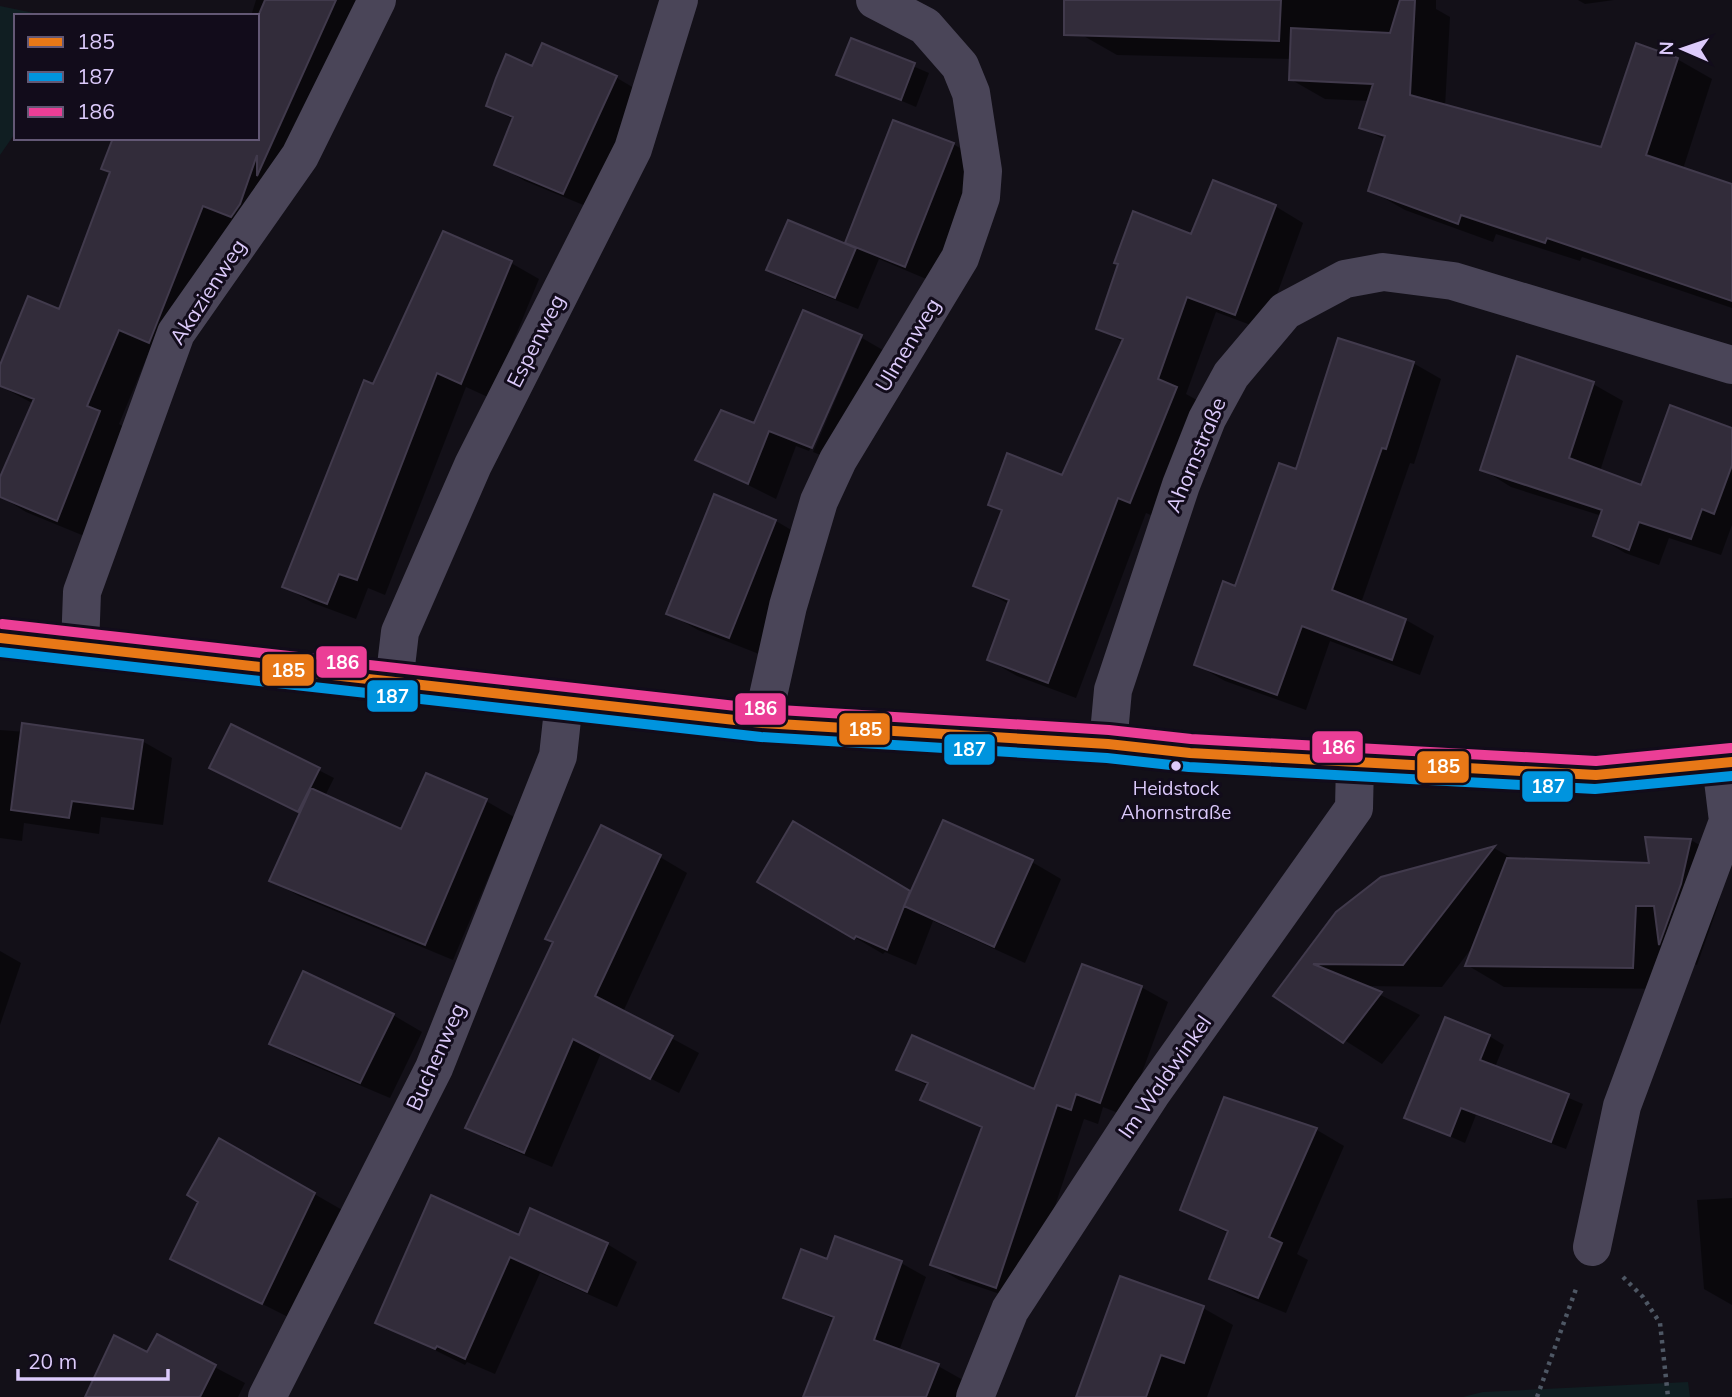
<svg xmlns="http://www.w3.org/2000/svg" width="1732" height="1397" font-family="Mulish,sans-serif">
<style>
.green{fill:#101e22}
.shadow{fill:#0007}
.building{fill:#322c3a;stroke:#413a4c;stroke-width:2}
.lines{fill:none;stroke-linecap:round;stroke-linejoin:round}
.path{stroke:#4e5764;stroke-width:4.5;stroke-dasharray:3.5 5;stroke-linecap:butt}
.minor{stroke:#4a4558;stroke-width:38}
.bus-1-casing{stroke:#120c1b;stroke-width:16}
.bus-2-casing{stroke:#120c1b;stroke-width:16}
.bus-3-casing{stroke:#120c1b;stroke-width:16}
.bus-1{stroke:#e87817;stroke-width:10}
.bus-2{stroke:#0094de;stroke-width:10}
.bus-3{stroke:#eb3e96;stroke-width:10}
.bus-dot{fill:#dccafb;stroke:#120c1b;stroke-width:2.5}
.labels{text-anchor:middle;stroke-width:6;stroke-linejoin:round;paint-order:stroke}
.bus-label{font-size:19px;fill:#dccafb;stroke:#120c1b}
.street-label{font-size:21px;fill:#dccafb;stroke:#120c1b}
.line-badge{stroke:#120c1b;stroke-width:2.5}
.badge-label{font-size:19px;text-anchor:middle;font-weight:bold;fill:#fff}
</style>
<rect width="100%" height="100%" fill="#131018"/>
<path class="green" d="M0,6L48,16H16V132L0,155Z
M1688,1382L1690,1397H1463L1483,1392Z"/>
<path class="shadow" d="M256,0H384L151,347L119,424L131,431L89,538L26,512L0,496V482L34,404L0,386V369L60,312L257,138V16H251Z
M1084,0H1436V9L1450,17L1445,107L1602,150L1677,59L1712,79L1683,169L1732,186V308L1582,257L1580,261L1496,234L1493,242L1405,210L1370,190L1385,140L1361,127L1369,101L1325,99L1290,79L1291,59L1117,55L1082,35Z
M1578,0H1614L1585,4Z
M852,40L929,73L916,107L838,74Z
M543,45L617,78L646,95L593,209L525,181L496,164L514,120L489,106L533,68Z
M953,144L979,159L931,281L879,259L858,309L790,282L768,270L855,249Z
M1275,206L1303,223L1264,330L1216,312L1186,394L1204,404L1158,518L1146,513L1076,698L1017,676L989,660L1009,604L976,586L1003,511L990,504L1063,477L1123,342L1098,328L1192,236Z
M511,263L539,279L490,398L466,387L385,595L368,588L356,619L313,603L285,587L374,386Z
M804,312L861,337L809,451L796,446L776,499L698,460L755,425Z
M862,338L888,353L840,463L813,452Z
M1413,363L1441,379L1414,464L1410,463L1361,603L1406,620L1434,636L1420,675L1330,641L1306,710L1225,681L1197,665L1297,472Z
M1593,384L1623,401L1600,471L1642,487L1732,430V525L1721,555L1669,538L1659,565L1625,553L1595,535L1602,516L1511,487L1482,469Z
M715,496L776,521L805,538L759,654L698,630L668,613Z
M232,726L334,778L325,796L402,831L486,801L514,817L453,960L299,896L271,880L301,813L226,775Z
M0,730L142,741L172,758L163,825L101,817L99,834L24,823L22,841L0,838Z
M793,824L912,893L1032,862L1061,879L1025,963L933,921L916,965L885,952L883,954L759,881Z
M1647,839L1691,840L1728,862L1718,906L1697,965L1672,951L1670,989L1504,987L1467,965L1474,945L1442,987L1363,986L1420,1015L1382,1064L1275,996L1382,878L1494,848L1515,860L1651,865Z
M660,857L687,873L623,1012L699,1053L679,1093L601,1053L552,1167L495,1143L467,1127Z
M0,951L21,963L0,1025Z
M1141,987L1168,1002L1126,1116L1103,1107L1098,1124L1084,1119L1023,1302L959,1280L932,1264L983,1129L923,1099L928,1086L898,1069L1035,1091Z
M393,1015L422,1032L390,1098L300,1060L271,1043Z
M1489,1036L1504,1045L1495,1067L1583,1104L1566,1149L1476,1115L1465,1143L1406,1117Z
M1225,1099L1317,1130L1344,1146L1297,1254L1308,1260L1286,1313L1239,1294L1211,1278L1229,1234L1182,1209Z
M220,1140L344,1211L292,1319L172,1258L200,1202Z
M1732,1198V1305L1704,1289L1697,1200Z
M520,1237L607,1244L637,1262L617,1307L540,1273L495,1374L467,1362L465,1365L378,1322Z
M836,1238L901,1263L926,1277L899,1351L938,1366L963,1380L956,1397H805L835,1320L786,1297L828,1261Z
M1203,1308L1233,1325L1207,1397H1089Z
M157,1337L245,1383L238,1397H86L148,1355Z"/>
<path class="building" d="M265,0H336L257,176V155L240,204L231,217L203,206L149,343L119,330L87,406L100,411L57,521L0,497V477L34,399L0,386V365L28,296L59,309L110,172L101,169L113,138H257V19Z
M1064,0H1281L1279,41L1064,35Z
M1400,0H1415L1410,95L1601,147L1636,43L1678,58L1646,155L1732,184V301L1547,238L1545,243L1461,215L1458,224L1368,191L1385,136L1359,128L1373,84L1289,80L1291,28L1390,33Z
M851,38L915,63L901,100L836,75Z
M542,43L617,76L563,194L494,165L513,117L486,106L496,78L506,54L532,66Z
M893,120L954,143L905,267L845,243Z
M1213,180L1276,205L1235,315L1187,297L1158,379L1177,387L1130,503L1118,498L1048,683L987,660L1009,600L973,586L1002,510L988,505L1007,453L1062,475L1123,339L1096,329L1118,264L1114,263L1133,211L1191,234Z
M788,220L856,248L835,298L766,270Z
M443,231L512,261L461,384L437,373L357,580L339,574L327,604L282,587L364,380L373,384Z
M803,310L862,335L812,448L769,431L748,484L695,460L721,410L754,423Z
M1338,338L1414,362L1386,449L1382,448L1332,590L1406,619L1392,660L1302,626L1277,695L1194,665L1223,581L1235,586L1279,463L1296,469Z
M1517,356L1594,382L1569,458L1641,485L1670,405L1732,428V465L1714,514L1702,509L1691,539L1639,522L1629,550L1593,536L1602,510L1480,470Z
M714,494L776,520L729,638L666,614Z
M22,723L143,740L133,809L72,801L69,818L11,810Z
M231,724L320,768L298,812L209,768Z
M426,773L487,799L425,945L269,881L311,788L401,829Z
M943,820L1033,860L994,947L904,906Z
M793,821L910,891L887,950L856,936L854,939L757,882Z
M601,825L661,855L595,996L673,1036L650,1079L573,1039L524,1153L465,1128L553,942L545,939Z
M1645,837L1691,839L1681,884L1659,945L1654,906H1636L1633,968L1465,966L1507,858L1649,863Z
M1495,846L1403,965L1313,964L1382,992L1343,1043L1273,996L1336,912L1381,877Z
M1082,964L1142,986L1100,1103L1076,1094L1071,1110L1057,1105L996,1288L930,1265L982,1127L920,1100L928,1083L896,1070L912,1035L1034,1089Z
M303,971L394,1014L360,1083L269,1044Z
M1445,1017L1490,1035L1480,1060L1569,1094L1551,1142L1461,1108L1450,1136L1404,1118Z
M1224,1097L1317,1128L1269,1237L1282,1243L1258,1298L1209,1279L1228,1231L1180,1210Z
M219,1138L315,1193L262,1304L170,1259L198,1202L187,1195Z
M431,1195L519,1235L530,1208L608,1243L587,1292L510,1257L465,1359L437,1346L435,1349L375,1323Z
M835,1236L902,1261L874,1340L939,1364L926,1397H803L834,1317L783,1298L801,1249L827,1259Z
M1120,1276L1204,1306L1184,1363L1161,1355L1146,1397H1076Z
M157,1334L216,1365L200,1397H85L114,1335L147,1352Z"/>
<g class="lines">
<path class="path" d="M1623,1277L1643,1297L1660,1323L1668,1397
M1537,1397L1576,1289"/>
<path class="minor" d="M0,638L762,723L1108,744L1190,753L1596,775L1732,762
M80,647L82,592L176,333L300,156L377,0
M394,683L400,632L473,465L633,149L679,0
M762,723L788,606L819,501L838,460L960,258L981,197L983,171L971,93L960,66L925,26L875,0
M1108,744L1113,690L1181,485L1207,419L1231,375L1285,311L1345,279L1383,272L1453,281L1732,365
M1592,1247L1622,1106L1728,821L1721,764
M267,1397L434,1068L558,756L564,701
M975,1397L1010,1310L1151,1094L1354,808L1355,763"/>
<g class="bus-1-casing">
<path id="bus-1" d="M0,638L762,723L1108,744L1190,753L1596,775L1732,762"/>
</g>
<g class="bus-2-casing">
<path id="bus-2" d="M0,652L761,737L1107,758L1189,767L1595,789L1732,776"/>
</g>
<g class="bus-3-casing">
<path id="bus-3" d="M2,624L763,709L1109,730L1191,739L1596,761L1731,748"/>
</g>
<use href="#bus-1" class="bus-1"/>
<use href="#bus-2" class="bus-2"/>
<use href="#bus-3" class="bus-3"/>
</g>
<circle class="bus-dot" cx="1176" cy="766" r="6"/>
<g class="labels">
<g class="bus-label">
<text x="1176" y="795">Heidstock<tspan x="1176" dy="24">Ahornstraße</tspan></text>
</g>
<g class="street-label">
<text transform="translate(208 292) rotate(-57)" y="7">Akazienweg</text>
<text transform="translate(536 341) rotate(-63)" y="7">Espenweg</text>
<text transform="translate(908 345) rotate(-59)" y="7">Ulmenweg</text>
<text transform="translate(1196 455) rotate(-67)" y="7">Ahornstraße</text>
<text transform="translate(436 1057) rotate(-66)" y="7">Buchenweg</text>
<text transform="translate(1165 1077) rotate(-55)" y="7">Im Waldwinkel</text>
</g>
</g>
<g class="line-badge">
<rect x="315" y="645" width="53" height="34" rx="7" fill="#eb3e96"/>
<rect x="261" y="653" width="54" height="34" rx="7" fill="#e87817"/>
<rect x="366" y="679" width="53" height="34" rx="7" fill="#0094de"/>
<rect x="734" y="692" width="53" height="34" rx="7" fill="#eb3e96"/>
<rect x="838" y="712" width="53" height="34" rx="7" fill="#e87817"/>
<rect x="1311" y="730" width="53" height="34" rx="7" fill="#eb3e96"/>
<rect x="943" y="733" width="53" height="33" rx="7" fill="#0094de"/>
<rect x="1416" y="750" width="54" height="34" rx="7" fill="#e87817"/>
<rect x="1521" y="770" width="53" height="33" rx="7" fill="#0094de"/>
</g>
<g class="badge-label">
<text x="342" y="669">186</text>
<text x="288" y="677">185</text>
<text x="392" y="703">187</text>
<text x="760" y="715">186</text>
<text x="865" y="736">185</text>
<text x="1338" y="754">186</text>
<text x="969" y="756">187</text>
<text x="1443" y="773">185</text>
<text x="1548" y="793">187</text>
</g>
<rect x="14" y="14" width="245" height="126" fill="#120c1b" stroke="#635875" stroke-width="2"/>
<rect x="28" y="37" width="35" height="10" fill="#e87817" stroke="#635875" stroke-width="2"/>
<text x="77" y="49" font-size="21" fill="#dccafb">185</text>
<rect x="28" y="72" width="35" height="10" fill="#0094de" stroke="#635875" stroke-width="2"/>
<text x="77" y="84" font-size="21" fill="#dccafb">187</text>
<rect x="28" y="107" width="35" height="10" fill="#eb3e96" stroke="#635875" stroke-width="2"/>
<text x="77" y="119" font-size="21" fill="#dccafb">186</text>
<g transform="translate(1683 49) rotate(272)" stroke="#120c1b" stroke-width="5" paint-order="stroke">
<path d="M0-5L12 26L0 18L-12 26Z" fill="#dccafb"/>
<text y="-10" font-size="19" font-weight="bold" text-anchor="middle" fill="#dccafb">N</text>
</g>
<path d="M18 1369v10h150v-10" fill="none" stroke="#dccafb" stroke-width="3.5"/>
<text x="28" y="1369" font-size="21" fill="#dccafb" stroke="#120c1b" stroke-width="5" paint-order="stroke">20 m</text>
</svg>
